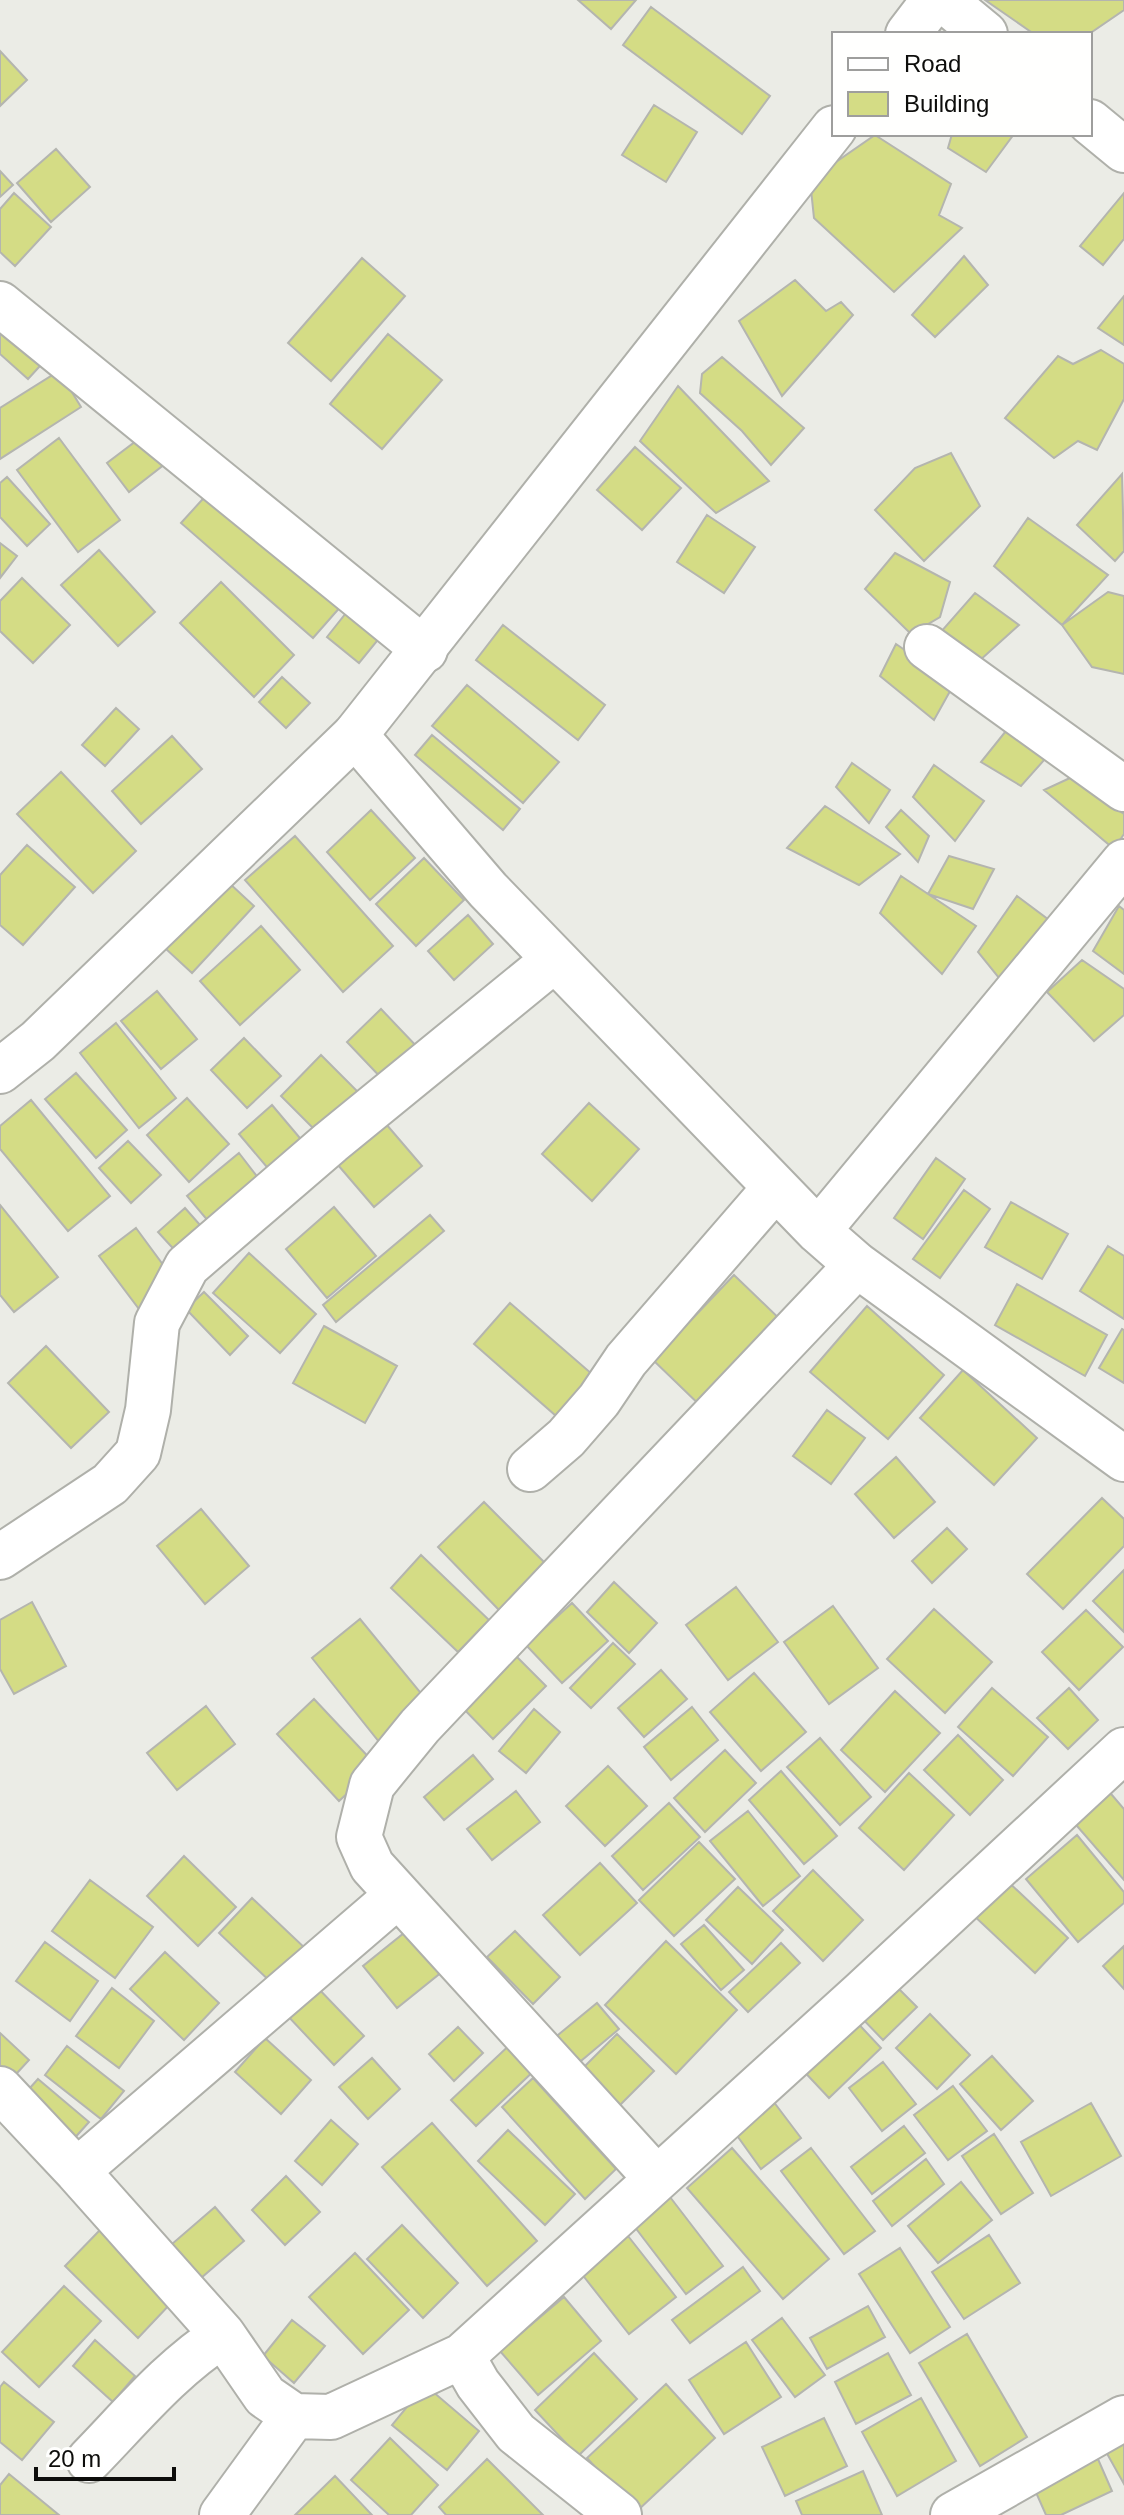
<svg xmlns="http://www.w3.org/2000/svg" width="1124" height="2515" font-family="Helvetica,sans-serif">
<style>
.building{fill:#d4dc85;stroke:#b4b5af;stroke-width:2}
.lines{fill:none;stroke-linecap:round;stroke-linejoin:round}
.minor-casing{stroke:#afb0aa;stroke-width:48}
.tertiary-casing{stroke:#afb0aa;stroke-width:48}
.minor{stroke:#fff;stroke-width:44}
.tertiary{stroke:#fff;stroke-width:44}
</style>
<rect width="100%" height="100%" fill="#ebece6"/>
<path class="building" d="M578,0H636L611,29Z
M985,0H1124V10L1089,34H1034Z
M651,7L770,96L742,134L623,45Z
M0,51L27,80L0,106Z
M654,105L697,132L666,182L622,155Z
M952,134H1014L986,172L948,148Z
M875,135L951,184L939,215L962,228L894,292L814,218L810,180Z
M56,149L90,187L51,222L17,183Z
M0,171L13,185L0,197Z
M14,193L51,227L15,266L0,252V209Z
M1124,193V239L1103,265L1080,246Z
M964,256L988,285L935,337L912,315Z
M362,258L405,296L331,381L288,343Z
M795,280L826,311L841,302L853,315L782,396L739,321Z
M1124,296V345L1098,328Z
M0,312L50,355L28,379L0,354Z
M388,334L442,380L382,449L330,404Z
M1101,350L1124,364V399L1097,450L1078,441L1054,458L1005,418L1058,356L1073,364Z
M722,357L804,428L771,465L742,431L700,393L702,374Z
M59,371L81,407L0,459V408Z
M678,386L769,481L716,513L640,441Z
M148,432L170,460L129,492L107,463Z
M59,438L120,520L78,552L17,470Z
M635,447L681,488L642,530L597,490Z
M951,453L980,506L924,561L875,510L915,468Z
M1122,474L1124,551L1115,561L1077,525Z
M7,477L50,524L27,546L0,517V483Z
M211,490L342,605L313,638L181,523Z
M707,515L755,547L724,593L677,562Z
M1028,518L1108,575L1062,625L994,566Z
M0,543L17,556L0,578Z
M99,550L155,612L118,646L61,585Z
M895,553L950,582L940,617L911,634L865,589Z
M22,578L70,625L33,663L0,631V601Z
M221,582L294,655L254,697L180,623Z
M1108,592L1124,596V674L1092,667L1062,625Z
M975,593L1019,625L978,662L939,634Z
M354,603L386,630L359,663L327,637Z
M503,625L605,705L578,740L476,660Z
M896,644L954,684L934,720L880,676Z
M282,677L310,703L286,728L259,702Z
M467,685L559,762L523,803L432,726Z
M116,708L139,729L105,766L82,745Z
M1014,721L1053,750L1021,786L981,762Z
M432,735L520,809L503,830L415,755Z
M172,736L202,769L141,824L112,791Z
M852,763L890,790L869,823L836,787Z
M934,765L984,801L955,841L913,797Z
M61,772L136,851L93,893L17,814Z
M1070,778L1124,814V834L1114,849L1044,790Z
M825,806L900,854L859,885L787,848Z
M371,810L415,858L370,900L327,852Z
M901,810L929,836L918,862L886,827Z
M295,836L393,946L343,992L245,880Z
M27,845L75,887L23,945L0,925V875Z
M949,856L994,869L973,909L928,894Z
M424,858L464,900L416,946L376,904Z
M901,876L976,926L942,974L880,913Z
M228,882L254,906L192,973L166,949Z
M1017,896L1049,920L999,978L978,952Z
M1119,906L1124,910V974L1093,951Z
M468,915L493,944L454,980L428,951Z
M261,926L300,970L240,1025L200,981Z
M1082,960L1124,989V1015L1094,1041L1047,992Z
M157,991L197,1039L161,1069L121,1021Z
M381,1009L421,1051L387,1084L347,1042Z
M116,1023L176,1098L139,1128L80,1053Z
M244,1038L281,1076L247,1108L211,1070Z
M321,1055L358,1092L318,1133L281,1096Z
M76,1073L127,1130L96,1158L45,1099Z
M187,1098L229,1144L189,1182L147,1135Z
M31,1100L110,1196L68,1231L0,1149V1126Z
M589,1103L639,1149L592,1201L542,1154Z
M272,1105L310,1150L277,1179L239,1134Z
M380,1117L422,1166L374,1207L332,1158Z
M128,1141L161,1175L131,1203L99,1168Z
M239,1153L259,1179L209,1222L187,1196Z
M936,1158L965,1179L923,1239L894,1218Z
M964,1190L990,1209L940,1278L913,1259Z
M1011,1202L1068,1234L1042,1279L985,1247Z
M0,1205L58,1277L14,1312L0,1295Z
M334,1207L376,1256L327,1298L286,1249Z
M185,1208L207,1233L181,1257L158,1232Z
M430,1215L444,1231L336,1322L323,1305Z
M136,1228L175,1281L139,1309L99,1256Z
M1108,1246L1124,1256V1319L1080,1291Z
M249,1253L316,1314L280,1353L213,1293Z
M734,1275L789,1328L708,1413L653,1360Z
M1017,1284L1107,1335L1085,1376L995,1325Z
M204,1292L248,1336L230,1355L186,1309Z
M510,1303L600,1381L563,1422L474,1344Z
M867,1306L944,1375L888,1439L810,1372Z
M324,1326L397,1366L365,1423L293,1383Z
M1122,1329L1124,1330V1383L1099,1368Z
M46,1346L109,1412L71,1448L8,1383Z
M963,1370L1037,1438L994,1485L920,1418Z
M827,1410L865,1438L831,1484L793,1456Z
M896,1457L935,1502L894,1538L855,1494Z
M1102,1498L1124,1519V1546L1063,1609L1027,1574Z
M484,1502L546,1564L499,1610L438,1547Z
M201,1509L249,1566L205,1604L157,1546Z
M947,1528L967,1549L932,1583L912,1561Z
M421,1555L489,1620L458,1652L391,1588Z
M1124,1570V1632L1093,1601Z
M614,1582L657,1623L629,1653L587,1612Z
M736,1587L778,1642L728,1680L686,1625Z
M32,1602L66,1666L14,1694L0,1669V1620Z
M572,1603L608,1641L562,1683L526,1645Z
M833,1606L878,1668L829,1704L784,1642Z
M934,1609L992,1662L945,1713L887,1659Z
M1086,1610L1123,1647L1079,1690L1042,1652Z
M360,1619L429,1703L380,1743L312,1658Z
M613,1643L635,1664L591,1708L570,1688Z
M510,1650L546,1686L493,1739L457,1702Z
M661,1670L687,1699L644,1737L618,1708Z
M754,1673L806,1732L761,1771L710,1712Z
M992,1688L1048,1737L1013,1776L958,1727Z
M1069,1688L1098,1720L1068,1749L1037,1718Z
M895,1691L940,1733L885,1792L841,1750Z
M314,1699L377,1766L339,1801L277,1734Z
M206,1706L235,1744L177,1790L147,1753Z
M692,1707L718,1740L671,1780L644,1747Z
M534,1709L560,1732L526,1773L499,1751Z
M958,1735L1003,1780L970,1815L924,1770Z
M820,1738L871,1797L840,1825L787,1767Z
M725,1750L756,1783L705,1832L674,1798Z
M473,1755L493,1779L444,1820L424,1797Z
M608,1766L647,1806L605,1846L566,1806Z
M781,1771L837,1836L804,1864L749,1800Z
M909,1773L954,1815L904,1870L859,1828Z
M1100,1781L1124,1809V1880L1064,1811Z
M516,1791L540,1822L492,1860L467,1829Z
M669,1803L700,1837L643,1890L612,1856Z
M748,1811L800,1876L763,1906L710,1841Z
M1077,1835L1124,1892V1903L1078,1942L1026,1879Z
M699,1842L735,1879L674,1936L639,1900Z
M184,1856L236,1907L198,1946L147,1896Z
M600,1863L637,1903L580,1955L543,1915Z
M813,1870L863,1920L823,1961L773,1911Z
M1003,1877L1068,1938L1035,1973L971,1913Z
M90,1880L153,1927L115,1978L52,1931Z
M738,1887L783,1930L752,1964L706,1920Z
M252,1898L308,1951L275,1986L219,1933Z
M414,1925L448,1967L397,2008L363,1966Z
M704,1925L744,1970L721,1990L681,1944Z
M515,1931L560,1977L533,2004L487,1957Z
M666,1941L737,2010L676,2074L605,2005Z
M45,1942L98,1981L70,2021L16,1981Z
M781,1943L800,1963L748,2012L729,1992Z
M1124,1946V1989L1103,1966Z
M165,1952L219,2003L184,2040L130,1989Z
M889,1979L917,2007L883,2040L855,2011Z
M315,1985L364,2036L334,2065L285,2013Z
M112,1988L154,2021L119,2068L76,2036Z
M597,2003L619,2029L569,2071L547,2044Z
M930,2014L970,2055L937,2089L896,2048Z
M851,2016L881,2048L829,2098L798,2065Z
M458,2027L483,2053L454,2081L429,2054Z
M0,2033L29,2060L6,2085L0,2079Z
M617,2034L654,2071L611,2114L574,2077Z
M265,2038L311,2080L281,2114L235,2072Z
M515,2040L540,2065L476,2126L451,2100Z
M67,2046L124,2091L101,2119L45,2075Z
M992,2056L1033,2101L1001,2130L960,2084Z
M372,2058L400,2089L368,2119L339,2087Z
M883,2062L916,2104L882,2131L849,2088Z
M533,2078L616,2169L585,2199L502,2107Z
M38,2079L89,2122L71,2142L20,2099Z
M953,2086L987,2131L948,2160L914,2115Z
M767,2093L801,2138L761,2169L728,2123Z
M1091,2103L1121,2156L1051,2196L1021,2142Z
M331,2120L358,2144L322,2185L295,2161Z
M432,2123L537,2241L487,2286L382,2167Z
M904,2126L925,2153L872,2194L851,2167Z
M508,2130L575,2194L545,2225L478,2161Z
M994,2134L1033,2193L1001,2214L962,2156Z
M732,2148L829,2259L783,2299L687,2188Z
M811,2148L875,2231L844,2254L781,2171Z
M926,2159L944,2184L892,2226L873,2201Z
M286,2176L320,2212L285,2245L252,2210Z
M961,2182L992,2220L938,2263L908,2226Z
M670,2197L723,2266L686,2294L634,2226Z
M215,2207L244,2241L201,2278L172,2244Z
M402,2225L458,2283L423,2318L367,2259Z
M100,2230L173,2301L138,2338L65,2266Z
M989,2235L1020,2283L964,2319L932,2272Z
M628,2236L676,2297L629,2334L581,2273Z
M900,2248L950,2327L910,2353L859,2274Z
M355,2253L409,2310L363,2354L309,2297Z
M743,2267L760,2291L690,2343L672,2320Z
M64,2286L101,2321L39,2387L2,2352Z
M564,2297L601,2341L538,2395L500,2351Z
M868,2306L885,2337L827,2369L810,2338Z
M782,2318L825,2375L795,2397L752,2340Z
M292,2320L325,2346L294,2383L263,2356Z
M967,2334L1027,2437L980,2466L919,2363Z
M95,2340L135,2376L113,2402L73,2366Z
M746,2342L781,2397L724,2434L689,2380Z
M594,2353L637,2399L578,2456L535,2410Z
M888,2353L911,2395L856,2424L835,2382Z
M4,2382L54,2422L22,2460L0,2442V2387Z
M666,2384L715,2438L636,2512L587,2458Z
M425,2385L479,2431L447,2470L392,2425Z
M921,2398L956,2461L897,2496L862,2432Z
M824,2418L847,2466L785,2496L762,2447Z
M1124,2427V2484L1100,2441Z
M390,2438L438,2485L411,2515H389L351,2480Z
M1094,2450L1112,2491L1061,2515H1046L1030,2479Z
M487,2459L543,2515H446L439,2507Z
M863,2471L882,2515H802L796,2501Z
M9,2474L59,2515H0V2485Z
M335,2476L372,2515H295Z"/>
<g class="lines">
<g class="minor-casing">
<path id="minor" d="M944,0L985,34
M1090,122L1124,150
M0,304L425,650
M927,647L1124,789
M355,735L488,890L818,1231L857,1265L1124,1459
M818,1231L1124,862
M530,1469L566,1438L599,1400L626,1360L775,1188
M0,1557L110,1484L138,1453L148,1410L157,1323L187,1266L331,1142L554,960
M0,2089L77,2171L223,2335
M77,2171L398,1895
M657,2179L372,1866L359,1837L372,1785L420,1726L857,1265
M89,2460C131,2417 171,2368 223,2335L265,2396L294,2416L331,2417L462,2356
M222,2515L294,2416
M619,2515L516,2433L478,2384L462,2356L862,1993L1124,1750
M953,2515L1124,2418"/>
</g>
<g class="tertiary-casing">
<path id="tertiary" d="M908,34L934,0
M0,1071L38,1041L355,735L834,128"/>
</g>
<use href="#minor" class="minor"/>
<use href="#tertiary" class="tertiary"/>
</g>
<rect x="832" y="32" width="260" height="104" fill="#fffffe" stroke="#9e9e9d" stroke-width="2"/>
<rect x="848" y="58" width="40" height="12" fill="#ffffff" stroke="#9e9e9d" stroke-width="2"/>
<text x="904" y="72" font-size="24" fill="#0d0d0b">Road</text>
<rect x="848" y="92" width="40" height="24" fill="#d4dc85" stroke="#9e9e9d" stroke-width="2"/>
<text x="904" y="112" font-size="24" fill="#0d0d0b">Building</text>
<path d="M36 2467v12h138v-12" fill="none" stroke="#0d0d0b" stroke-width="4"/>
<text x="48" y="2467" font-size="24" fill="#0d0d0b" stroke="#fffffe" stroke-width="6" paint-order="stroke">20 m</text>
</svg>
